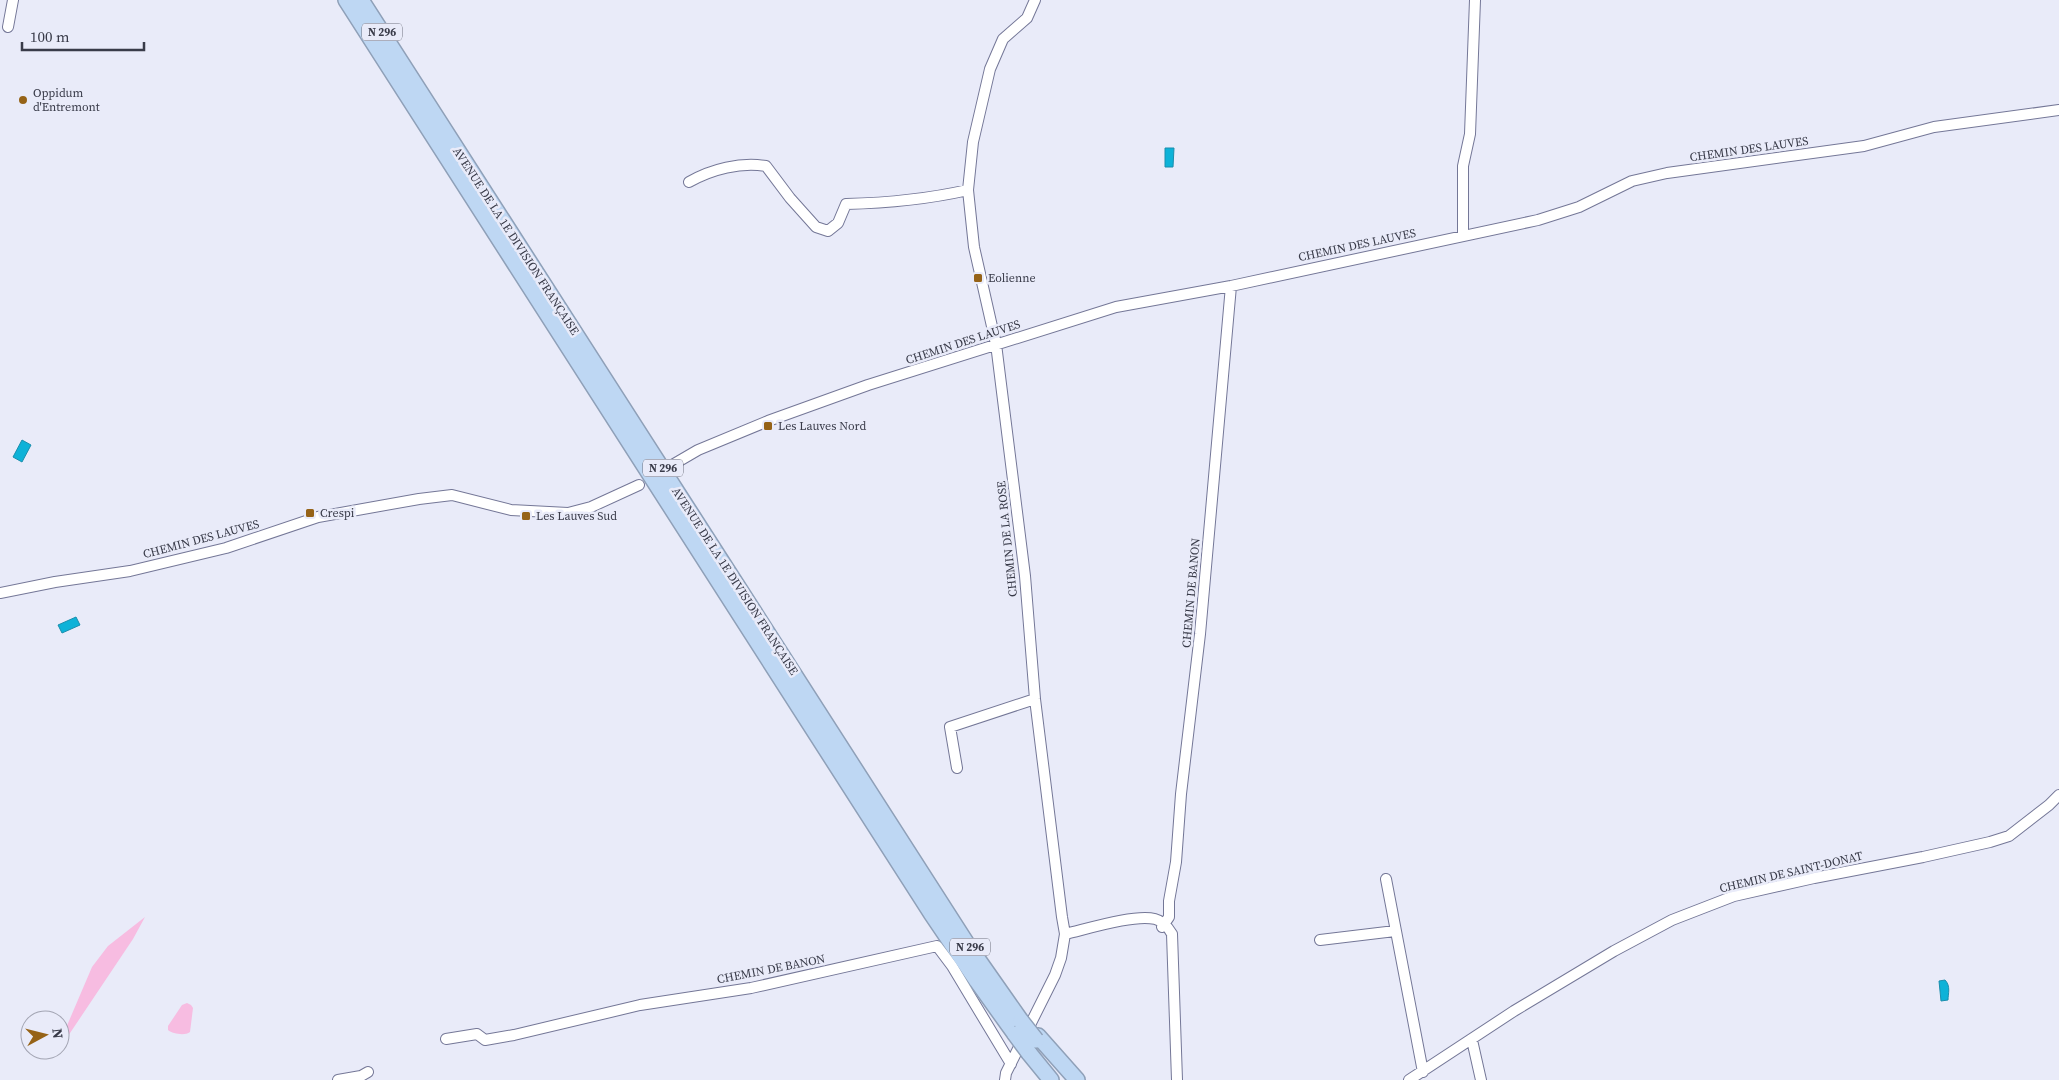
<svg xmlns="http://www.w3.org/2000/svg" width="2059" height="1080" font-family="'Source Serif 4',serif">
<style>
.green{fill:#f7bce1}
.water{fill:#0db2d8;stroke:#1a8ead}
.lines{fill:none;stroke-linecap:round;stroke-linejoin:round}
.minor-casing{stroke:#747797;stroke-width:12}
.highway-casing{stroke:#8fa0b8;stroke-width:18}
.minor{stroke:#fff;stroke-width:10}
.highway{stroke:#bed7f3;stroke-width:15}
.highway-bridge-casing{stroke:#8fa0b8;stroke-width:18;stroke-linecap:butt}
.highway-bridge{stroke:#bed7f3;stroke-width:15}
.poi-dot{fill:#966317;stroke:#e9ebf9;stroke-width:2}
.labels{text-anchor:middle;stroke-width:5;stroke-linejoin:round;paint-order:stroke}
.shield{fill:#e9ebf9;stroke:#6e707e;stroke-width:1}
.shield-label{font-size:11px;font-weight:bold;fill:#393b49}
.poi-label{font-size:12px;fill:#393b49;stroke:#e9ebf9;text-anchor:start}
.street-label{font-size:12px;fill:#393b49;stroke:#e9ebf9}
</style>
<rect width="100%" height="100%" fill="#e9ebf9"/>
<path class="green" d="M145,917L133,939L60,1048V1042L92,967L108,946Z
M187,1003L191,1005L193,1008L190,1032C185,1036 173,1034 168,1030V1026L182,1005Z"/>
<path class="water" d="M1165,148H1174L1173,167H1165Z
M22,440L31,445L22,462L13,457Z
M76,617L80,625L62,633L58,625Z
M1945,980C1951,986 1948,994 1948,1000L1941,1001L1939,981Z"/>
<g class="lines">
<g class="minor-casing">
<path id="minor" d="M8,27L13,0
M689,182C712,169 740,162 766,166L790,198L816,227L828,231L838,223L846,204C887,203 928,199 968,190
M1463,235V166L1470,134L1475,0
M674,464L698,450L768,421L868,385L1116,307L1231,286L1538,220L1579,207L1632,181L1667,173L1864,146L1934,127L2059,110
M0,593L55,582L130,571L226,548L318,517L419,499L452,495L511,510L568,513L591,507L639,485
M957,768L950,727L1035,699
M1386,879L1423,1072
M1162,927L1169,917V901L1176,862L1181,794L1200,634L1231,286
M1065,934C1087,929 1134,914 1155,919C1163,921 1168,927 1172,934L1177,1080
M1320,940L1395,931
M446,1039L477,1034L485,1040L514,1035L640,1005L751,988L937,946L952,966L1011,1064
M1472,1040L1481,1080
M338,1080L361,1076L368,1072
M1005,1080L1006,1073L1055,975L1061,958L1065,934L1062,917L1035,699L1025,576L996,344L974,247L968,190L973,142L990,69L1003,39L1027,18L1035,0
M1409,1080L1514,1011L1614,951L1672,920L1734,896L1814,878L1923,857L1990,842L2009,836L2049,805L2059,795"/>
</g>
<g class="highway-casing">
<path id="highway" d="M346,0L931,913L977,981L1015,1034
M361,0L967,944L1021,1021
M1038,1036L1077,1080
M1029,1053L1051,1080"/>
</g>
<use href="#minor" class="minor"/>
<use href="#highway" class="highway"/>
<g class="highway-bridge-casing">
<path id="highway-bridge" d="M1021,1021L1036,1040
M1015,1034L1029,1053"/>
</g>
<use href="#highway-bridge" class="highway-bridge"/>
</g>
<g class="poi-dot">
<circle cx="23" cy="100" r="5"/>
<rect x="973" y="273" width="10" height="10" rx="2.5"/>
<rect x="763" y="421" width="10" height="10" rx="2.5"/>
<rect x="305" y="508" width="10" height="10" rx="2.5"/>
<rect x="521" y="511" width="10" height="10" rx="2.5"/>
</g>
<g class="labels">
<g class="shield">
<rect x="362" y="23.5" width="40" height="17" rx="4"/>
<rect x="643" y="459.5" width="40" height="17" rx="4"/>
<rect x="950" y="938.5" width="40" height="17" rx="4"/>
</g>
<g class="shield-label">
<text x="382" y="36">N 296</text>
<text x="663" y="472">N 296</text>
<text x="970" y="951">N 296</text>
</g>
<g class="poi-label">
<text x="33" y="97">Oppidum<tspan x="33" dy="14">d'Entremont</tspan></text>
<text x="988" y="282">Eolienne</text>
<text x="778" y="430">Les Lauves Nord</text>
<text x="320" y="517">Crespi</text>
<text x="536" y="520">Les Lauves Sud</text>
</g>
<g class="street-label">
<text transform="translate(1749 149) rotate(-8)" y="4">CHEMIN DES LAUVES</text>
<text transform="translate(516 241) rotate(57)" y="4">AVENUE DE LA 1E DIVISION FRANÇAISE</text>
<text transform="translate(1357 245) rotate(-12)" y="4">CHEMIN DES LAUVES</text>
<text transform="translate(963 342) rotate(-18)" y="4">CHEMIN DES LAUVES</text>
<text transform="translate(201 539) rotate(-15)" y="4">CHEMIN DES LAUVES</text>
<text transform="translate(1007 539) rotate(-96)" y="4">CHEMIN DE LA ROSE</text>
<text transform="translate(735 581) rotate(57)" y="4">AVENUE DE LA 1E DIVISION FRANÇAISE</text>
<text transform="translate(1191 593) rotate(-85)" y="4">CHEMIN DE BANON</text>
<text transform="translate(1791 872) rotate(-13)" y="4">CHEMIN DE SAINT-DONAT</text>
<text transform="translate(771 969) rotate(-11)" y="4">CHEMIN DE BANON</text>
</g>
</g>
<g transform="translate(45 1035) rotate(83)"><circle r="24" fill="#e9ebf9" stroke="#a3a5b3"/>
<path d="M0-4L9 19L0 12L-9 19Z" fill="#966317"/>
<text y="-8" font-size="14" font-weight="bold" text-anchor="middle" fill="#393b49">N</text>
</g>
<path d="M22 42v8h122v-8" fill="none" stroke="#393b49" stroke-width="2.5"/>
<text x="30" y="42" font-size="15" fill="#393b49" stroke="#e9ebf9" stroke-width="4" paint-order="stroke">100 m</text>
</svg>
